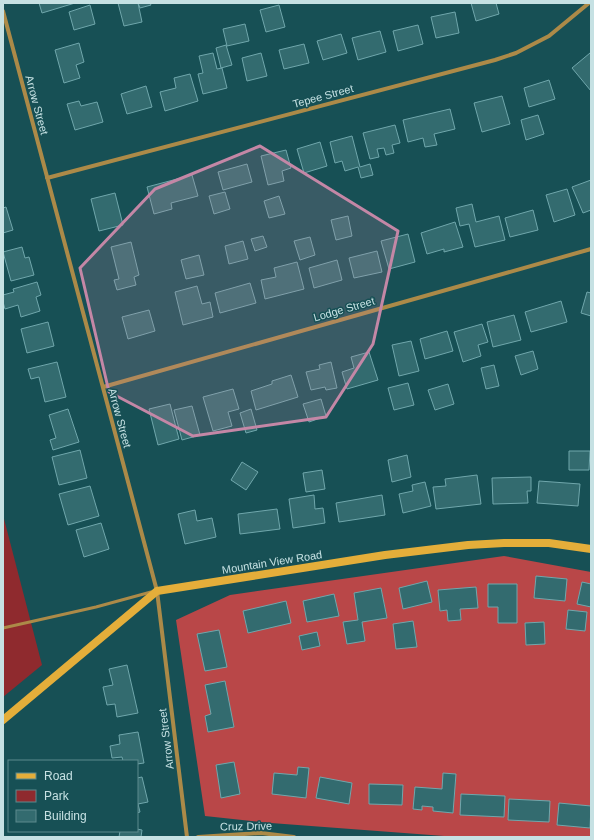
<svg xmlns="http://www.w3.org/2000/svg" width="594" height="840" font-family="Helvetica,sans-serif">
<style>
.green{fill:#8f2a2e}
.forest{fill:#b94748}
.building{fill:#336b6f;stroke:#70a7ac}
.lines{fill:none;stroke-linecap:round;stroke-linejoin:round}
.lane{stroke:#ac8a48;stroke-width:3}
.street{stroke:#ac8a48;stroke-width:4}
.secondary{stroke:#e4ae3a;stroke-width:8}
.marked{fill:#c487a6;fill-opacity:0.2;stroke:#c487a6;stroke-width:3;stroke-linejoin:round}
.labels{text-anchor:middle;stroke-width:3;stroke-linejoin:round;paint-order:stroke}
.street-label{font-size:11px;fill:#c6e1e3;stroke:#175055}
</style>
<rect width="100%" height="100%" fill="#175055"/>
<path class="green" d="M3,515L42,665L3,697Z"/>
<path class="forest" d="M504,556L591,572V837H454L444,836L271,823L205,816L176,620L230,595Z"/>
<path class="building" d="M39,3H75L42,13Z
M118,3H138L142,22L124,26Z
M138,3H150L151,5L140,8Z
M471,3H496L499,14L476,21Z
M90,5L95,24L74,30L69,12Z
M279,5L285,27L266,32L260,10Z
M455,12L459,33L436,38L431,17Z
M245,24L249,41L227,46L223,29Z
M418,25L423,44L398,51L393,31Z
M380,31L386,52L358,60L352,38Z
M341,34L347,53L323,60L317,41Z
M79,43L84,62L76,65L80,78L64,83L55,50Z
M304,44L309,63L284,69L279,50Z
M226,45L232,65L221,68L216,48Z
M213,53L217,69L222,68L227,88L203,94L198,74L203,73L199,56Z
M261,53L267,76L247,81L242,58Z
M590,53L591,54V91L572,68Z
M190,74L198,101L165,111L160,92L176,88L174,78Z
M549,80L555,99L529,107L524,88Z
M146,86L152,107L127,114L121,94Z
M502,96L510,124L482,132L474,103Z
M79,101L81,106L97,102L103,122L75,130L67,104Z
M450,109L455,129L434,134L437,145L425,147L423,138L408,142L403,120Z
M538,115L544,134L526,140L521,120Z
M395,125L400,143L392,145L394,153L386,155L384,148L377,149L379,157L370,159L363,133Z
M352,136L360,167L370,164L373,175L361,178L358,167L345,171L342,161L335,163L330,142Z
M320,142L327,166L304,173L297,149Z
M286,150L291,168L282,171L284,181L268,185L261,156Z
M247,164L252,182L223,190L218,172Z
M192,175L198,196L171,203L172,209L154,214L147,187Z
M591,180V210L583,213L572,187Z
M567,189L575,215L554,222L546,195Z
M225,192L230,209L214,214L209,196Z
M115,193L123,225L99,231L91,199Z
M279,196L285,214L269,218L264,201Z
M472,204L476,222L499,216L505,240L475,247L469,224L460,226L456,208Z
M6,207L13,230L3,233V208Z
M533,210L538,230L510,237L505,218Z
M348,216L352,236L336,240L331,220Z
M455,222L463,247L444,252V249L427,254L421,233Z
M408,234L415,262L389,269L381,241Z
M263,236L267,247L255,251L251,239Z
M310,237L315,255L300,260L294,241Z
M243,241L248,259L229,264L225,246Z
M131,242L139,275L134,277L136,285L117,290L114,280L119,279L111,247Z
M22,247L25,258L29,257L34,275L11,281L3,252Z
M377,251L382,272L354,278L349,258Z
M199,255L204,275L186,279L181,260Z
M337,260L342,280L314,288L309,268Z
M297,262L304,289L265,299L261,280L276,277L274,268Z
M37,282L41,295L36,297L40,311L21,317L18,305L5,309L3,302V295L14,292L13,289Z
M250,283L256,303L220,313L215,293Z
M197,286L202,304L210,302L213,317L183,325L175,292Z
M587,292L591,293V316L581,313Z
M561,301L567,322L531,332L525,312Z
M149,310L155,331L128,339L122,317Z
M514,315L521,340L493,347L487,322Z
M48,322L54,346L27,353L21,329Z
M482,324L488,342L478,345L481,356L463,362L454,332Z
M447,331L453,351L425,359L420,339Z
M411,341L419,371L399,376L392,345Z
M533,351L538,369L521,375L515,356Z
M369,352L378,380L347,389L342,372L354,368L351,357Z
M57,362L66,397L45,402L39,377L31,379L28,369Z
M331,362L337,388L326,390L325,387L311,390L306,372L320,369L319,365Z
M494,365L499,386L486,389L481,368Z
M291,375L298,397L256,410L251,391L272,384V381Z
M408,383L414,405L394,410L388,388Z
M448,384L454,404L435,410L428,390Z
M233,389L239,409L228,412L232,426L213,431L203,397Z
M321,399L326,416L309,422L303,404Z
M170,404L179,439L158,445L149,409Z
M192,406L200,435L182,440L174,410Z
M68,409L79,442L53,450L50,440L56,438L49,415Z
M251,409L257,430L246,433L240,413Z
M80,450L87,478L59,485L52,457Z
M569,451H590L589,470H569Z
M407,455L411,477L392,482L388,460Z
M242,462L258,472L246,490L231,480Z
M322,470L325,489L306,492L303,473Z
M477,475L481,504L436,509L433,487L446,486L445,479Z
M531,477V491H527L528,503L493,504L492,478Z
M539,481L580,484L578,506L537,503Z
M425,482L431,506L403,513L399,494L413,491L412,485Z
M90,486L99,516L68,525L59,494Z
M314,495L315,509L323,508L325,523L293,528L289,499Z
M382,495L385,515L339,522L336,503Z
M277,509L280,529L240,534L238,514Z
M195,510L197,521L212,518L216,537L185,544L178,514Z
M101,523L109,549L84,557L76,530Z
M536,576L567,579L565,601L534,598Z
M427,581L432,602L403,609L399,588Z
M582,582L591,584V607L577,604Z
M488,584H517V623H498V607H488Z
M476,587L478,608L460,609L461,620L448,621L447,610L440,611L438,590Z
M381,588L387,618L362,622L365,641L347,644L343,622L358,620L354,593Z
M334,594L339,616L307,622L303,601Z
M286,601L291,623L248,633L243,611Z
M568,610L587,612L585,631L566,629Z
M413,621L417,647L396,649L393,624Z
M544,622L545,644L526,645L525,623Z
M219,630L227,667L205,671L197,634Z
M317,632L320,646L302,650L299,636Z
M127,665L138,713L117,717L115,704L107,705L103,687L113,685L109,669Z
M225,681L234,727L208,732L205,716L211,714L205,685Z
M138,732L144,763L137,764V761H123L122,757L112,758L110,746L120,744L119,735Z
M234,762L240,794L221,798L216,765Z
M298,767L309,768L306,798L272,794L274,773L297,775Z
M443,773L456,774L453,813L433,811V807L422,806V810L413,809L415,787L442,789Z
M142,777L148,802L138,804L140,812L137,813V778Z
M320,777L352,783L349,804L316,798Z
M369,784L403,785L402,805L369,804Z
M461,794L505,796L504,817L460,815Z
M509,799L550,801L549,822L508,820Z
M559,803L591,806L590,828L557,825Z
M137,829L142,830L141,837H119L120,831H137Z"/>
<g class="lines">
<path class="lane" d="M3,628L96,607L151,592"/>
<path class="street" d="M3,11L157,591L187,837
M47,178L495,60L516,53L549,36L589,3
M103,387L591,249
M198,837L261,833L294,837"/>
<path class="secondary" d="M3,720L157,591L385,555L468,545L504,543H549L591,549"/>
</g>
<path class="marked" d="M260,146L398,231L373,344L326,417L193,436L109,392L80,268L155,189Z"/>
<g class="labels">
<g class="street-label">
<text transform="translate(323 96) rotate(-15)" y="4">Tepee Street</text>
<text transform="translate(37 105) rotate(75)" y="4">Arrow Street</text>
<text transform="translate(344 309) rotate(-16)" y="4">Lodge Street</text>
<text transform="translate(120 418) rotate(75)" y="4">Arrow Street</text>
<text transform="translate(272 562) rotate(-9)" y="4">Mountain View Road</text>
<text transform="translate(166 739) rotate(-97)" y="4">Arrow Street</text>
<text transform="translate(246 826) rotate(-1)" y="4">Cruz Drive</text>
</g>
</g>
<rect width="594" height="840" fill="none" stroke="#c6e1e3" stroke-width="8"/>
<rect x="8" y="760" width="130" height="72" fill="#175055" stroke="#5d8a8e"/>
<rect x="16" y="773" width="20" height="6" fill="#e4ae3a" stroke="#5d8a8e"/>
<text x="44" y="780" font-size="12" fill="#c6e1e3">Road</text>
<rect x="16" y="790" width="20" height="12" fill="#8f2a2e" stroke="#5d8a8e"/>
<text x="44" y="800" font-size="12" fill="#c6e1e3">Park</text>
<rect x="16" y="810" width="20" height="12" fill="#336b6f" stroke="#5d8a8e"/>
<text x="44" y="820" font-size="12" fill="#c6e1e3">Building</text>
</svg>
